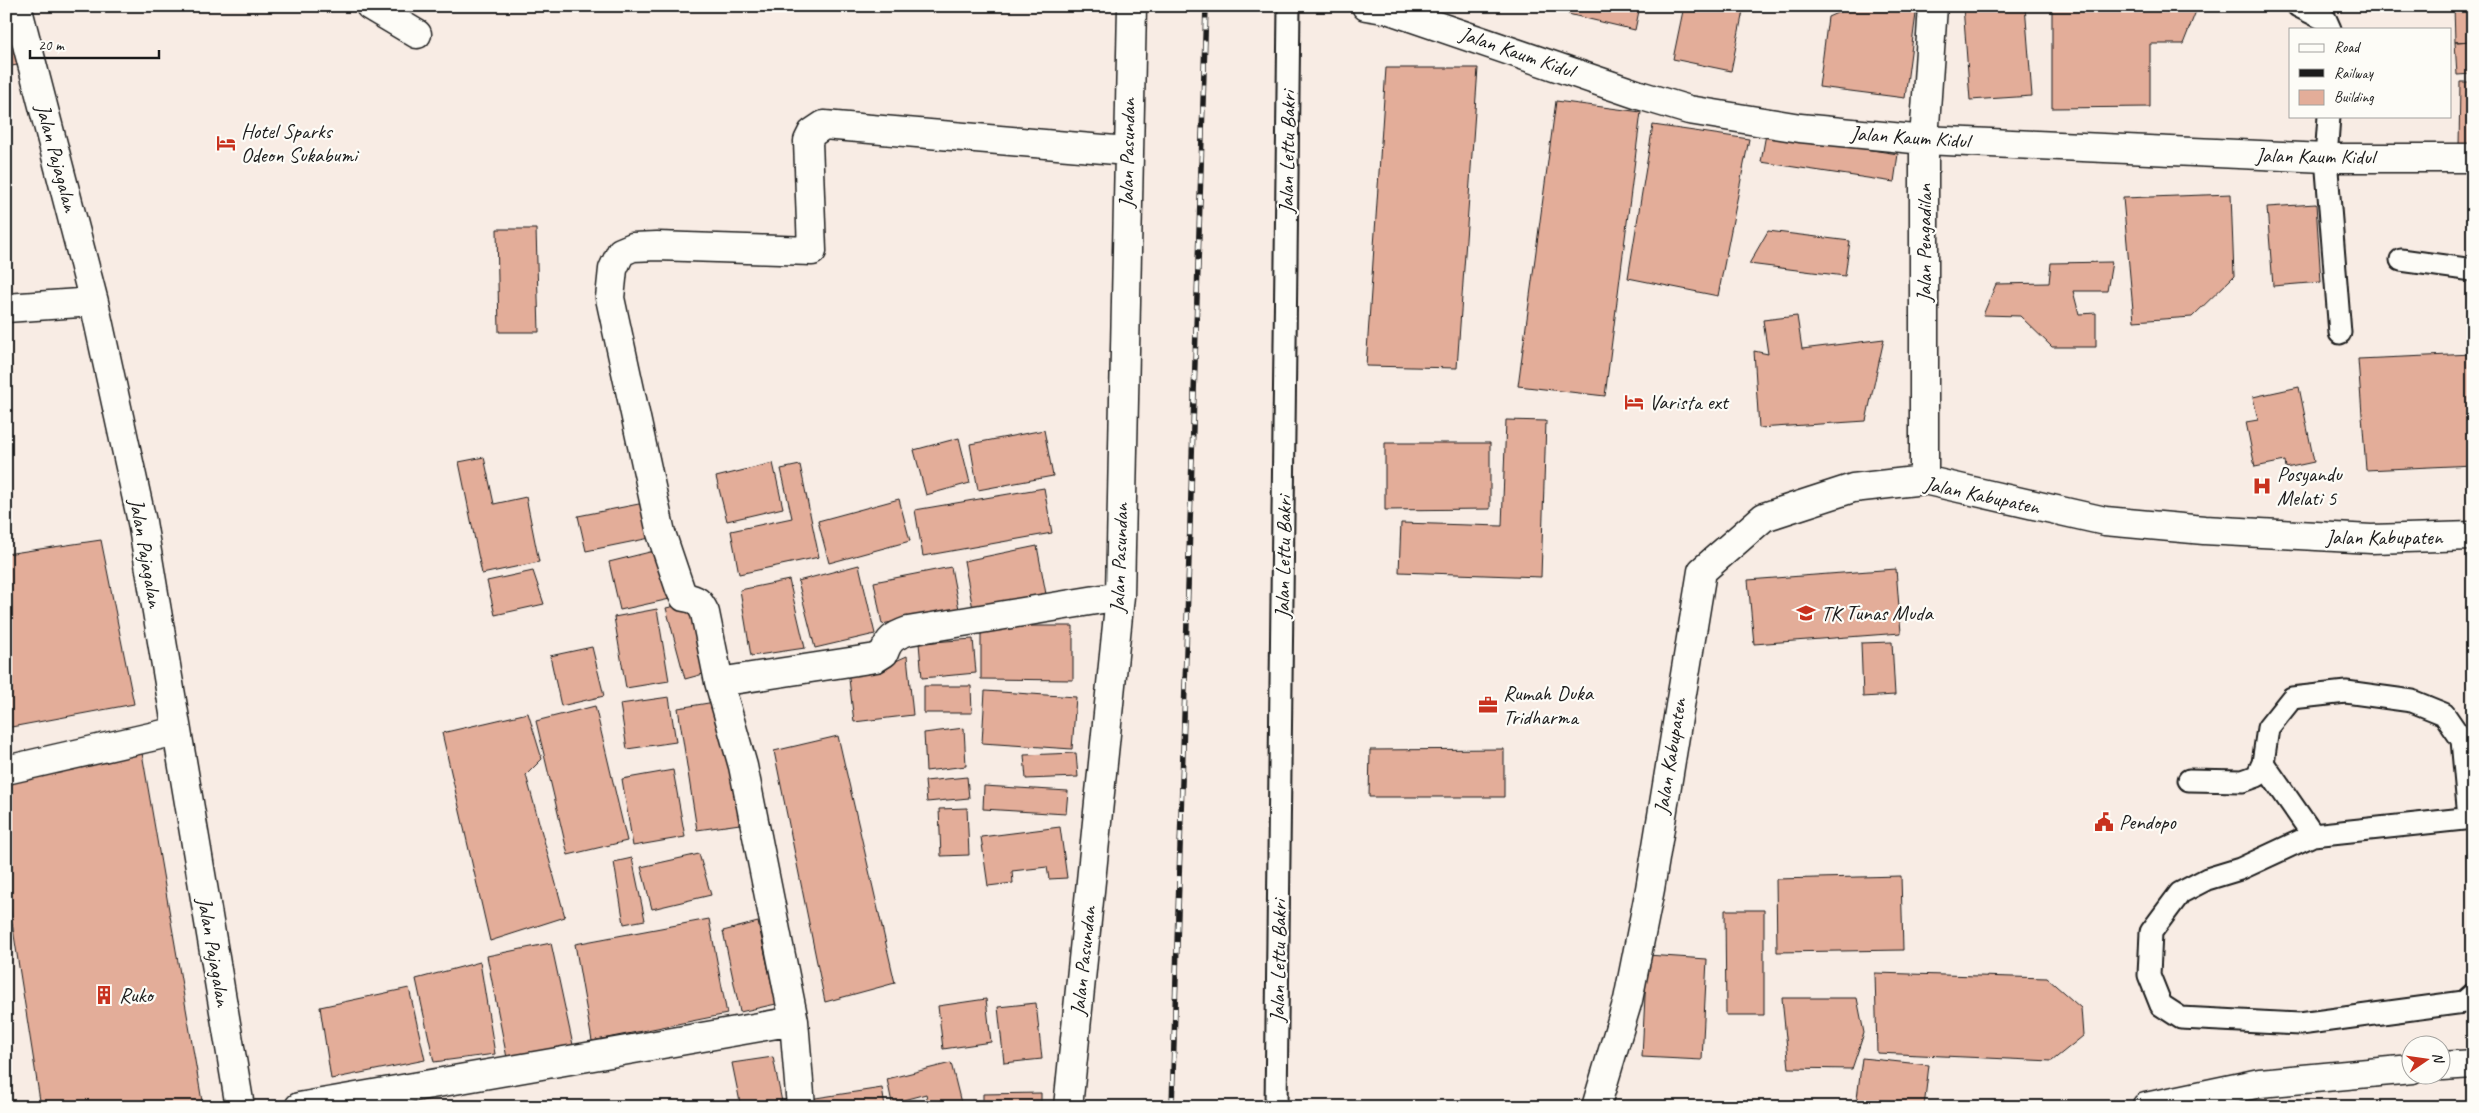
<svg xmlns="http://www.w3.org/2000/svg" width="2479" height="1113" font-family="Caveat,sans-serif">
<style>
.building{fill:#e3ad99;stroke:#1c1c1c}
.lines{fill:none;stroke-linecap:round;stroke-linejoin:round}
.lane-casing{stroke:#1c1c1c;stroke-width:25}
.street-casing{stroke:#1c1c1c;stroke-width:31}
.lane{stroke:#fdfcf7;stroke-width:21}
.street{stroke:#fdfcf7;stroke-width:28}
.rail-casing{stroke:#1c1c1c;stroke-width:5.5}
.rail{stroke:#fdfcf7;stroke-width:4;stroke-dasharray:11;stroke-linecap:butt}
.labels{text-anchor:middle;stroke-width:4.5;stroke-linejoin:round;paint-order:stroke}
.street-label{font-size:21px;fill:#1c1c1c;stroke:#fdfcf7}
.poi-label{font-size:21px;fill:#1c1c1c;stroke:#fdfcf7;text-anchor:start}
</style>
<rect width="100%" height="100%" fill="#f8ece4"/>
<filter id="ink" filterUnits="userSpaceOnUse"><feTurbulence type="fractalNoise" baseFrequency=".02" numOctaves="2"/><feDisplacementMap in="SourceGraphic" scale="10" xChannelSelector="R" yChannelSelector="G"/><feConvolveMatrix kernelMatrix="1 2 1 2 8 2 1 2 1" color-interpolation-filters="sRGB"/></filter>
<g filter="url(#ink)">
<path class="building" d="M1570,6H1640L1635,30L1568,14Z
M1684,6H1744L1731,71L1673,59Z
M1853,6H1917L1905,98L1819,87L1828,17Z
M1963,6H2025L2032,96L1970,100Z
M2052,6H2198L2183,44H2150V107L2052,108Z
M2454,6H2473V41L2455,42Z
M16,27L23,64L6,67V29Z
M2473,41V74L2457,75L2455,42Z
M1386,68H1478L1457,368L1366,366Z
M2460,82H2473V147H2459Z
M1556,101L1641,112L1605,396L1518,386Z
M1653,125L1749,139L1718,296L1628,278Z
M1766,134L1898,154L1894,182L1761,162Z
M2231,194L2234,276L2192,317L2134,321L2123,198Z
M2316,204L2321,282L2273,286L2267,207Z
M497,229H536L539,332H499Z
M1768,231L1850,241L1845,276L1749,264Z
M2112,262L2107,291H2073L2079,314L2096,313V347H2052L2020,316L1983,315L1996,284L2049,283L2051,263Z
M1797,316L1802,349L1884,339L1866,421L1759,428L1754,351L1768,354L1763,320Z
M2473,354V465L2366,470L2358,359Z
M2299,387L2314,462L2286,468L2285,461L2255,467L2246,422L2258,420L2253,397Z
M1506,420L1546,421L1541,577L1399,572L1401,523L1502,526Z
M1044,430L1053,476L978,490L970,444Z
M959,438L970,483L926,495L914,450Z
M1385,443H1490V509L1385,510Z
M484,457L494,504L526,497L539,562L482,574L459,462Z
M773,463L783,508L727,521L716,477Z
M800,465L819,557L739,574L731,531L792,518L781,469Z
M1044,488L1052,533L923,556L915,510Z
M899,499L910,541L829,563L818,521Z
M644,503L650,538L586,551L578,516Z
M101,540L134,704L6,728V554Z
M1037,546L1046,594L973,609L964,561Z
M658,550L670,599L620,610L609,562Z
M859,565L875,634L815,648L798,581Z
M951,567L959,609L882,624L874,582Z
M1896,569L1901,633L1754,644L1748,580Z
M533,571L544,604L495,615L487,581Z
M789,580L805,648L751,656L740,590Z
M689,603L707,673L685,679L666,608Z
M657,609L669,681L626,688L614,617Z
M981,626H1073V680L981,679Z
M973,639L976,673L922,678L919,643Z
M1892,642L1895,695L1863,697L1861,643Z
M592,647L604,696L561,706L550,656Z
M907,656L913,715L854,722L848,670L887,665Z
M924,686H971L972,713H924Z
M985,691L1076,697L1072,749L982,743Z
M669,697L676,742L627,749L620,704Z
M721,701L740,824L697,830L678,708Z
M595,706L627,841L568,855L536,721Z
M528,713L542,759L526,775L565,917L490,941L442,733Z
M964,728L966,766L926,771L924,733Z
M838,736L895,983L825,1002L774,751Z
M1504,749V797H1369L1370,750Z
M142,753L203,1107H41L6,884V777Z
M1076,753L1078,777L1026,779L1024,755Z
M673,770L685,837L633,846L622,779Z
M967,777L969,798L927,802L925,781Z
M984,786L1068,791L1066,814L983,809Z
M967,808L969,855L941,856L939,809Z
M1060,827L1067,878L1049,879L1047,867L1012,871L1013,883L988,886L981,837Z
M699,854L711,895L652,909L641,867Z
M632,858L645,920L624,924L614,862Z
M1901,876L1903,950L1777,952L1776,879Z
M1725,910H1764V1015H1726Z
M709,919L727,1014L592,1041L575,944Z
M758,922L776,1004L740,1012L723,931Z
M551,943L573,1045L507,1058L487,956Z
M1647,955L1707,959L1702,1060L1642,1057Z
M480,962L495,1054L434,1062L416,979Z
M1875,973L2047,978L2081,1008L2083,1036L2052,1061L1877,1053Z
M409,988L425,1060L331,1079L320,1007Z
M1782,998H1857L1864,1033L1852,1069L1789,1068Z
M986,999L991,1042L943,1049L938,1006Z
M1036,1003L1042,1059L1004,1063L998,1007Z
M773,1057L783,1107H741L732,1063Z
M1862,1058L1929,1065L1924,1107H1856Z
M951,1063L962,1107H929L926,1094L892,1103L887,1079Z
M882,1088L885,1107H810L809,1099Z
M1041,1093V1107H983V1094Z"/>
<g class="lines">
<g class="lane-casing">
<path id="lane" d="M2298,6L2326,20L2330,29
M2329,116L2326,158L2340,333
M2401,260L2473,270
M2263,763L2313,835
M2189,780L2243,781L2257,776L2263,763L2268,728L2292,698L2346,692L2412,701L2444,714L2462,740L2469,818
M2473,818L2313,835L2240,869L2207,879L2180,893L2151,932L2149,975L2161,1005L2181,1018L2300,1024L2464,1002L2473,994
M1276,1107L1289,6"/>
</g>
<g class="street-casing">
<path id="street" d="M17,6L94,302L142,522L240,1107
M370,6L417,34
M1366,6L1390,10L1639,95L1689,110L1800,128L1924,140L2326,158H2473
M6,308L94,302
M1924,480V140L1933,6
M719,682L876,658L884,653C889,639 894,636 908,631L1120,596
M6,770L177,731
M794,1021L743,766L719,682L705,613C700,602 697,599 684,597L680,589L661,533L610,298L613,269L621,252L633,247L657,246L812,251L808,141L812,133L824,125L1127,151
M2442,1066L2473,1064
M299,1107L794,1021L801,1107
M1068,1107L1120,596L1132,6
M1596,1107L1628,1000L1650,889L1702,571L1764,517L1853,488L1924,480L2105,521L2204,530L2371,539L2473,536
M2146,1107L2260,1083L2412,1069"/>
</g>
<use href="#lane" class="lane"/>
<use href="#street" class="street"/>
<g class="rail-casing">
<path id="rail" d="M1172,1107L1206,6"/>
</g>
<use href="#rail" class="rail"/>
</g>
</g>
<defs>
<g id="hotel-bare" transform="scale(1.5)"><path d="M-6-4.5h1.5V1H6V5H4.5V3h-9V5H-6ZM-4 0a1.8 1.8 0 1 1 3.6 0ZM.5 0V-2.5h3Q6-2.5 6 0Z" fill="#c8321e" stroke="#fdfcf7" stroke-width="2.5" paint-order="stroke"/></g>
<g id="hospital-bare" transform="scale(1.5)"><path d="M-5-5h3v3.5h4V-5h3V5h-3V1.5h-4V5h-3Z" fill="#c8321e" stroke="#fdfcf7" stroke-width="2.5" paint-order="stroke"/></g>
<g id="school-bare" transform="scale(1.5)"><path d="M0-5L7-2L0 1L-7-2ZM-4 1L0 2.5L4 1V4Q0 6-4 4Z" fill="#c8321e" stroke="#fdfcf7" stroke-width="2.5" paint-order="stroke"/></g>
<g id="office-bare" transform="scale(1.5)"><path d="M-6-3h4V-5.5h4V-3h4V5H-6ZM-1-4.5V-3h2v-1.5ZM-6 0V1H6V0Z" fill="#c8321e" stroke="#fdfcf7" stroke-width="2.5" paint-order="stroke"/></g>
<g id="civic-bare" transform="scale(1.5)"><path d="M-.6-6.5H3V-4.5H.6V-3L4-1V1h2V6H-6V1h2V-1L-.6-3ZM-1.2 2.5V6h2.4V2.5Z" fill="#c8321e" stroke="#fdfcf7" stroke-width="2.5" paint-order="stroke"/></g>
<g id="building-bare" transform="scale(1.5)"><path d="M-4-6H4V6H1V3H-1V6H-4ZM-2.5-4.3h1.7v1.8h-1.7ZM.8-4.3h1.7v1.8H.8ZM-2.5-1h1.7V.8h-1.7ZM.8-1h1.7V.8H.8Z" fill="#c8321e" stroke="#fdfcf7" stroke-width="2.5" paint-order="stroke"/></g>
</defs>
<g fill-rule="evenodd">
<use href="#hotel-bare" x="226" y="143"/>
<use href="#hotel-bare" x="1634" y="402"/>
<use href="#hospital-bare" x="2262" y="486"/>
<use href="#school-bare" x="1806" y="613"/>
<use href="#office-bare" x="1488" y="705"/>
<use href="#civic-bare" x="2104" y="822"/>
<use href="#building-bare" x="104" y="995"/>
</g>
<g class="labels">
<g class="street-label">
<text transform="translate(1517 52) rotate(19)" y="7">Jalan Kaum Kidul</text>
<text transform="translate(1910 137) rotate(4)" y="7">Jalan Kaum Kidul</text>
<text transform="translate(1287 152) rotate(-89)" y="7">Jalan Lettu Bakri</text>
<text transform="translate(1127 153) rotate(-89)" y="7">Jalan Pasundan</text>
<text transform="translate(2315 156) rotate(1)" y="7">Jalan Kaum Kidul</text>
<text transform="translate(57 158) rotate(75)" y="7">Jalan Pajagalan</text>
<text transform="translate(1924 243) rotate(-90)" y="7">Jalan Pengadilan</text>
<text transform="translate(1982 495) rotate(12)" y="7">Jalan Kabupaten</text>
<text x="2384" y="544">Jalan Kabupaten</text>
<text transform="translate(146 553) rotate(80)" y="7">Jalan Pajagalan</text>
<text transform="translate(1283 557) rotate(-89)" y="7">Jalan Lettu Bakri</text>
<text transform="translate(1119 558) rotate(-88)" y="7">Jalan Pasundan</text>
<text transform="translate(1670 756) rotate(-81)" y="7">Jalan Kabupaten</text>
<text transform="translate(214 952) rotate(80)" y="7">Jalan Pajagalan</text>
<text transform="translate(1083 961) rotate(-84)" y="7">Jalan Pasundan</text>
<text transform="translate(1278 961) rotate(-89)" y="7">Jalan Lettu Bakri</text>
</g>
<g class="poi-label">
<text x="241" y="138">Hotel Sparks<tspan x="241" dy="24">Odeon Sukabumi</tspan></text>
<text x="1649" y="409">Varista ext</text>
<text x="2277" y="481">Posyandu<tspan x="2277" dy="24">Melati 5</tspan></text>
<text x="1821" y="620">TK Tunas Muda</text>
<text x="1503" y="700">Rumah Duka<tspan x="1503" dy="24">Tridharma</tspan></text>
<text x="2119" y="829">Pendopo</text>
<text x="119" y="1002">Ruko</text>
</g>
</g>
<rect width="2479" height="1113" fill="none" stroke="#fdfcf7" stroke-width="25"/>
<rect x="12" y="12" width="2454" height="1088" fill="none" stroke="#1c1c1c" stroke-width="2" filter="url(#ink)"/>
<rect x="2289" y="28" width="162" height="90" fill="#fdfcf7" stroke="#a3a29f"/>
<rect x="2299" y="44" width="25" height="8" fill="#fdfcf7" stroke="#a3a29f"/>
<text x="2334" y="52" font-size="15" fill="#1c1c1c">Road</text>
<rect x="2299" y="69" width="25" height="8" fill="#1c1c1c" stroke="#a3a29f"/>
<text x="2334" y="78" font-size="15" fill="#1c1c1c">Railway</text>
<rect x="2299" y="90" width="25" height="15" fill="#e3ad99" stroke="#a3a29f"/>
<text x="2334" y="102" font-size="15" fill="#1c1c1c">Building</text>
<g transform="translate(2426 1060) rotate(77)"><circle r="24" fill="#fdfcf7" stroke="#a3a29f"/>
<path d="M0-4L9 19L0 12L-9 19Z" fill="#c8321e"/>
<text y="-8" font-size="14" font-weight="bold" text-anchor="middle" fill="#1c1c1c">N</text>
</g>
<path d="M30 50v8h129v-8" fill="none" stroke="#1c1c1c" stroke-width="2.5"/>
<text x="38" y="50" font-size="15" fill="#1c1c1c" stroke="#fdfcf7" stroke-width="4" paint-order="stroke">20 m</text>
</svg>
